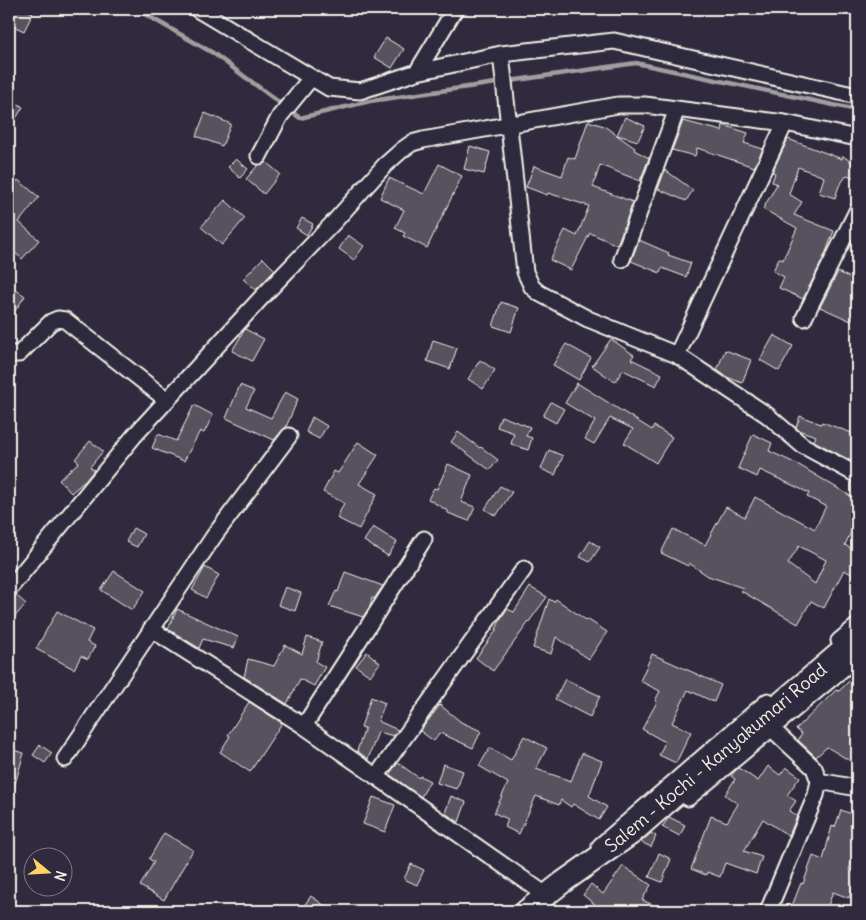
<svg xmlns="http://www.w3.org/2000/svg" width="866" height="920" font-family="Delius,sans-serif">
<style>
.lines{fill:none;stroke-linecap:round;stroke-linejoin:round}
.stream{stroke:#a19ea0;stroke-width:4.5}
.building{fill:#56525f;stroke:#f4f1e8;fill-rule:evenodd}
.minor-casing{stroke:#f4f1e8;stroke-width:19}
.highway-casing{stroke:#f4f1e8;stroke-width:25}
.minor{stroke:#2f2a3d;stroke-width:15}
.highway{stroke:#2f2a3d;stroke-width:21}
.labels{text-anchor:middle;stroke-width:5;stroke-linejoin:round;paint-order:stroke}
.street-label{font-size:18px;fill:#f4f1e8;stroke:#2f2a3d}
</style>
<rect width="100%" height="100%" fill="#2f2a3d"/>
<filter id="ink" filterUnits="userSpaceOnUse"><feTurbulence type="fractalNoise" baseFrequency=".02" numOctaves="2"/><feDisplacementMap in="SourceGraphic" scale="10" xChannelSelector="R" yChannelSelector="G"/><feConvolveMatrix kernelMatrix="1 2 1 2 8 2 1 2 1" color-interpolation-filters="sRGB"/></filter>
<g filter="url(#ink)">
<g class="lines">
<path class="stream" d="M136,9L213,53L300,118L370,101L636,63L857,110"/>
</g>
<path class="building" d="M9,9H24L33,13L24,31L9,24Z
M386,38L404,49L392,68L374,57Z
M9,98L23,107L9,130Z
M205,113L231,124L222,146L196,136Z
M625,117L645,126L638,141L617,135Z
M588,121L604,126L635,148L634,150L649,158L640,181L600,165L593,187L633,202L617,245L590,233L571,270L550,260L565,230L577,236L589,206L548,193L547,195L526,187L534,166L562,176L568,157L575,159Z
M683,121L722,131L723,125L748,133L744,143L763,149L754,167L697,148L695,156L672,150Z
M788,139L842,159L843,156L857,166V179L847,175L839,186L835,198L819,193L824,177L798,167L789,194L802,202L794,215L834,231L824,257L803,299L779,288L784,277L773,271L779,258L783,260L797,228L763,209L777,184L772,182L775,173L772,172Z
M470,146L490,152L484,174L464,169Z
M236,159L248,169L240,178L228,167Z
M266,162L280,174L264,194L246,179L258,165L264,164Z
M439,164L462,176L427,248L403,236L405,233L395,228L404,210L380,198L389,178L424,194Z
M665,170L693,190L686,201L658,189Z
M18,180L39,197L19,222L39,240L22,259L9,247V191Z
M225,200L245,218L222,245L201,227Z
M302,218L313,224L307,235L296,228Z
M348,235L364,246L354,260L339,249Z
M639,240L669,253L668,255L691,263L686,277L662,268L660,273L631,261Z
M263,258L275,270L256,290L243,279Z
M838,272L857,281V308L851,321L820,307Z
M9,285L25,296L9,320Z
M501,302L519,308L511,332L493,326Z
M245,329L264,339L252,361L232,351Z
M774,335L793,346L779,371L760,360Z
M611,339L634,355L631,359L662,374L656,386L623,370L615,382L592,366Z
M433,340L457,348L450,369L427,361Z
M566,344L591,358L579,380L553,365Z
M725,350L751,360L742,383L727,377L717,370Z
M480,360L495,370L483,389L468,379Z
M577,383L652,430L654,426L672,437L656,463L624,443L633,429L610,418L594,444L585,439L595,421L565,403Z
M240,385L254,391L246,407L271,418L285,392L298,399L286,427L274,440L226,418Z
M551,402L564,409L556,423L543,416Z
M194,405L213,415L204,433L200,431L184,461L152,448L158,434L176,441Z
M501,416L530,427L526,436L532,438L528,450L511,444L514,433L497,427Z
M800,416L821,424L822,422L857,435V464L814,441L816,436L798,430L796,427Z
M312,417L327,426L319,439L306,432Z
M458,432L480,448L481,447L498,460L490,470L451,442Z
M753,434L772,443L769,451L799,465L857,500V519L845,545L857,552V577L844,570L824,608L811,601L798,624L741,591L743,588L708,576L689,563L688,566L661,553L673,529L705,545L726,507L745,517L755,497L815,529L826,506L807,497L809,493L760,470L757,477L738,468ZM799,546L826,560L815,584L788,564Z
M90,441L103,451L90,467L94,470L86,480L71,493L59,480L79,462L75,459Z
M358,442L378,455L359,484L377,494L359,529L337,518L344,503L323,492L334,471L338,473Z
M549,450L563,456L555,475L541,469Z
M448,464L472,475L461,502L475,507L469,521L448,513V511L428,499L434,488L437,489Z
M500,486L512,492L496,516L485,509Z
M373,527L397,542L388,556L364,541Z
M133,528L144,534L137,547L126,542Z
M590,541L600,547L590,562L580,557Z
M205,567L219,575L206,598L192,590Z
M114,571L145,591L132,610L101,590Z
M345,572L383,586L374,599L372,598L370,606L363,617L329,606L336,591L338,592Z
M285,587L301,593L295,611L278,605Z
M530,587L547,597L493,671L476,658L495,632L501,618L507,609L514,612Z
M16,595L26,604L9,623V601Z
M549,599L554,602L556,599L586,620L587,619L607,632L589,659L556,637L551,654L533,648Z
M177,609L238,637L234,648L203,639L199,648L168,629Z
M57,611L93,630L87,642L95,646L88,659L81,656L74,669L36,649Z
M307,637L322,642L316,662L325,667L314,686L300,679L287,704L244,677L248,659L274,666L285,645L302,654Z
M367,652L380,663L370,676L356,666Z
M652,654L721,685L714,702L688,690L672,723L691,732L676,763L659,755L665,742L642,729L657,702L655,701L660,691L640,681Z
M857,673V765L827,747L816,757L798,740L802,734L796,729L836,690L839,691Z
M565,679L600,696L590,717L555,699Z
M371,697L385,703L378,721L398,730L394,736L378,732L368,759L357,751L365,728L361,727Z
M249,702L282,723L250,772L220,752L230,736L228,735Z
M440,705L461,722L481,731L473,748L440,733L434,741L420,731Z
M524,736L547,748L536,769L571,781L582,753L602,761L589,796L607,807L599,820L573,804L571,807L561,800L559,805L536,796L519,834L505,827L508,819L494,813L508,783L479,766L490,748L511,760Z
M40,745L52,753L45,763L33,755Z
M9,749L24,753L12,794H9Z
M398,763L419,778L420,776L430,781L421,797L389,774Z
M443,764L463,771L457,789L437,783Z
M768,766L780,775L786,767L800,777L787,795L796,801L789,811L797,816L789,836L763,819L744,851L762,857L756,874L725,863L720,877L707,872L706,875L691,869L711,816L727,822L738,804L725,795L735,779L731,776L735,771L739,768L758,781Z
M451,796L466,802L459,822L445,813Z
M373,797L395,805L385,832L363,824Z
M841,810L857,816V844L849,870L857,872V875L849,898L833,892L826,911H790L801,883L803,884L813,856L823,860L832,826L835,827Z
M669,817L685,825L680,836L662,827Z
M164,833L193,850L164,900L140,886L154,862L149,859Z
M651,833L656,836L651,847L641,842Z
M659,853L671,859L662,882L649,877Z
M411,864L424,870L417,885L404,879Z
M623,866L651,885L642,900L667,911H603L583,895L591,884L603,894Z
M311,896L332,911H300Z"/>
<g class="lines">
<g class="minor-casing">
<path id="minor" d="M197,9L329,88L360,91L417,72L501,54L614,41L857,96
M501,54L525,272L532,287L539,293L588,319L677,355L767,415L802,445L857,475
M417,72L455,9
M259,156L280,116L311,78
M622,259L677,109
M804,318L857,211
M9,354H19L51,322L58,319L65,320L167,400
M677,355L785,123
M9,589L134,436L261,298L334,222L385,165L402,150L412,143L423,140L618,105H645L785,123L857,138
M151,629L304,726L546,895
M839,641L857,626
M304,726L424,539
M65,759L214,536L289,436
M376,777L524,569
M819,781L857,788
M688,798L857,657
M600,846L768,701
M768,911L816,795L819,781L814,768L771,728"/>
</g>
<g class="highway-casing">
<path id="highway" d="M526,911L563,882L631,834L762,719L857,638"/>
</g>
<use href="#minor" class="minor"/>
<use href="#highway" class="highway"/>
</g>
</g>
<g class="labels">
<g class="street-label">
<text transform="translate(716 758) rotate(-40)" y="6">Salem - Kochi - Kanyakumari Road</text>
</g>
</g>
<rect width="866" height="920" fill="none" stroke="#2f2a3d" stroke-width="30"/>
<rect x="15" y="15" width="836" height="890" fill="none" stroke="#f4f1e8" stroke-width="2" filter="url(#ink)"/>
<g transform="translate(48 872) rotate(108)"><circle r="24" fill="#2f2a3d" stroke="#7e7a81"/>
<path d="M0-4L9 19L0 12L-9 19Z" fill="#ffd166"/>
<text y="-8" font-size="14" font-weight="bold" text-anchor="middle" fill="#f4f1e8">N</text>
</g>
</svg>
